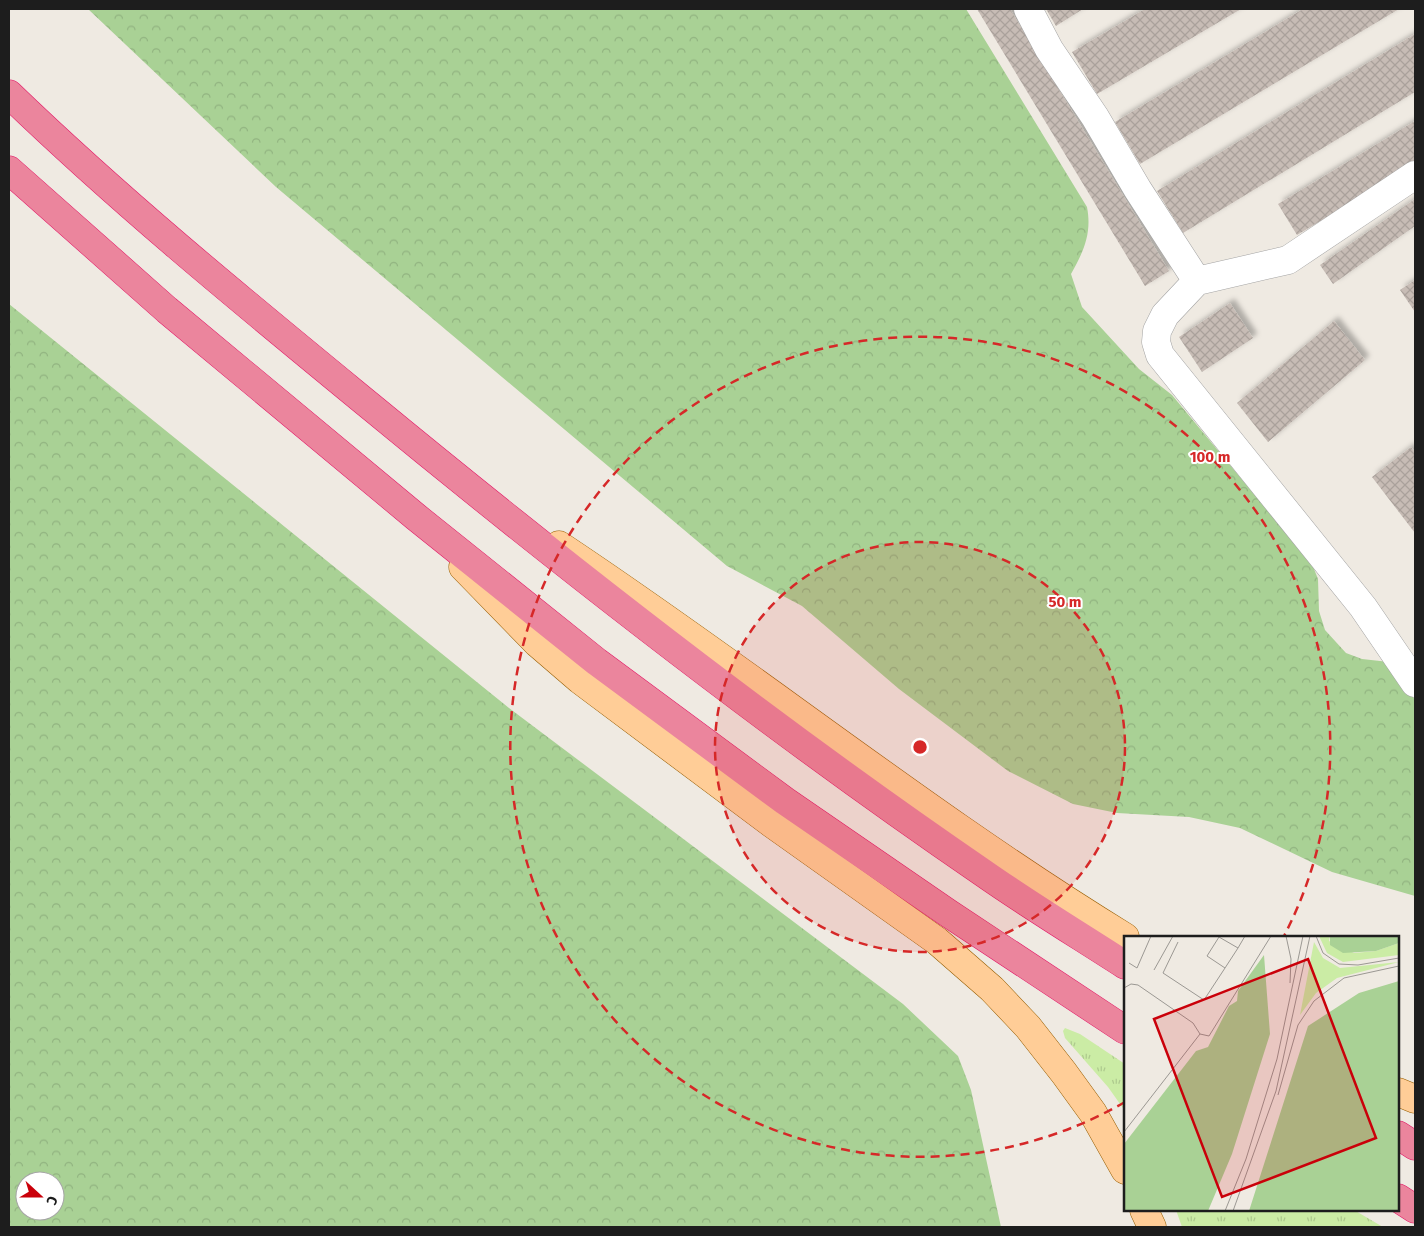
<svg xmlns="http://www.w3.org/2000/svg" width="1424" height="1236" font-family="'Fira Sans',sans-serif">
<style>
.grass{fill:url(#grass-tufts)}
.forest{fill:url(#forest-crowns);fill-rule:evenodd}
.building{fill:url(#building-cross-hatch);filter:url(#shadow)}
.lines{fill:none;stroke-linecap:round;stroke-linejoin:round}
.minor-casing{stroke:#a4a4a4;stroke-width:29}
.major-casing{stroke:#965d00;stroke-width:29}
.highway-casing{stroke:#e21a68;stroke-width:29}
.minor{stroke:#fff;stroke-width:28}
.major{stroke:#ffcd97;stroke-width:28}
.highway{stroke:#eb859d;stroke-width:28}
.ring{fill:none;stroke:#d62828;stroke-width:2.5;stroke-dasharray:9 6}
.inset-road{fill:none;stroke:#9b9893;stroke-width:1}
.view{fill:#ca000a;fill-opacity:0.15;stroke:#ca000a;stroke-width:2.5}
.inset-edge{fill:none;stroke:#1d1d1d;stroke-width:2.5}
.centre{fill:#d62828;stroke:#fff;stroke-width:2.5}
.ring-label{font-size:15px;text-anchor:middle;font-weight:bold;fill:#d62828;stroke:#fff;stroke-width:4;stroke-linejoin:round;paint-order:stroke}
</style>
<defs>
<pattern id="grass-tufts" width="24" height="20" patternUnits="userSpaceOnUse" patternTransform="scale(1.25)"><rect width="24" height="20" fill="#cbeca5"/><path d="M3 7l-1-3M5 7V3M7 7l1-3M15 17l-1-3M17 17v-4M19 17l1-3" fill="none" stroke="#aeca8e"/></pattern>
<pattern id="forest-crowns" width="20" height="18" patternUnits="userSpaceOnUse" patternTransform="scale(1.25)"><rect width="20" height="18" fill="#a9d195"/><path d="M2 6a3 3 0 1 1 6 0M12 15a3 3 0 1 1 6 0" fill="none" stroke="#91b380"/></pattern>
<pattern id="building-cross-hatch" width="8" height="8" patternUnits="userSpaceOnUse" patternTransform="scale(1.25)"><rect width="8" height="8" fill="#c7bcb5"/><path d="M0 0l8 8M0 8l8-8" fill="none" stroke="#aaa19b"/></pattern>
<filter id="shadow"><feDropShadow dx="4.5" dy="-4.5" stdDeviation="2.5" flood-color="#0004"/></filter>
</defs>
<rect width="100%" height="100%" fill="#efeae2"/>
<path class="grass" d="M1065,1028L1080,1034L1125,1064V1111L1108,1087L1065,1038L1063,1031Z
M1176,1210H1354L1383,1227H1182Z"/>
<path class="forest" d="M88,9H966L1087,207C1092,233 1084,251 1071,274L1082,307L1139,369L1172,395L1312,564L1318,579L1319,611L1325,630L1346,653L1362,659L1389,662L1415,700V896L1332,872L1240,828L1189,817L1117,813L1073,804L1008,771L899,689L802,606L727,566L276,187Z
M9,304L509,708L903,1004L958,1056L971,1090L1001,1227H9ZM25,1181H55V1211H25Z"/>
<path class="building" d="M977,9H1010L1169,271L1145,286Z
M1046,9H1083L1056,26Z
M1145,9H1241L1097,94L1072,52Z
M1303,9H1399L1140,164L1115,122Z
M1415,34V92L1183,233L1157,191Z
M1415,121V164L1297,235L1278,204Z
M1415,199V226L1333,284L1320,265Z
M1415,280V312L1400,290Z
M1230,303L1253,338L1202,372L1179,337Z
M1334,321L1365,360L1268,442L1237,403Z
M1411,447L1415,452V533L1372,477Z"/>
<g class="lines">
<g class="minor-casing">
<path id="minor" d="M1028,9L1049,49L1095,117L1138,190L1197,281
M1415,175L1288,260L1197,281L1165,315L1157,331L1156,342L1160,355L1363,607L1415,683"/>
</g>
<g class="major-casing">
<path id="major" d="M559,545C751,672 929,817 1125,937
M463,567L537,643L580,680L771,823L937,941L992,989L1028,1027L1064,1073L1093,1113L1125,1170
M1398,1092L1415,1099
M1144,1210L1152,1227"/>
</g>
<g class="highway-casing">
<path id="highway" d="M9,94C123,204 247,305 370,406C568,569 770,727 982,872C1029,905 1077,934 1125,965
M9,170L167,310L416,517L597,662L785,801L948,913L1125,1030
M1398,1135L1415,1146
M1398,1198L1415,1209"/>
</g>
<use href="#minor" class="minor"/>
<use href="#major" class="major"/>
<use href="#highway" class="highway"/>
</g>
<circle cx="920" cy="747" r="205" fill="#d62828" fill-opacity=".12"/>
<g class="ring">
<circle cx="920" cy="747" r="205"/>
<path d="M1125 1102A410 410 0 1 1 1284 936"/>
</g>
<g transform="translate(1124 936)">
<rect width="275" height="275" fill="#efeae2"/>
<path d="M195,0H206L205,5L230,17L252,15L275,7V19L219,26L203,17ZM190,6L199,22L216,32L275,26L213,42L192,57L176,79Z" fill="#cbeca5"/>
<path d="M206,0H275V7L252,15L219,17L206,9ZM140,19L146,98L108,218L84,275H0V208L72,115L84,111L105,70L113,65L114,55ZM275,45V275H125L184,90L235,57Z" fill="#a9d195"/>
<path class="inset-road" d="M162,0L167,23L166,47M192,0L199,17L215,28L234,29L275,22M54,6L39,37L80,64L101,32M114,12L95,1L83,20L101,32L114,12L121,0M5,27L13,32L27,0M30,34L49,0M0,52L7,48L14,49L69,87L76,98L85,100L147,0M154,159L174,89L190,65L220,42L275,30M0,196L76,98M101,275L122,223L153,123L179,0M109,275L152,155L186,0"/>
<path class="view" d="M184,23L252,202L98,261L30,83Z"/>
<rect width="275" height="275" class="inset-edge"/>
</g>
<circle cx="920" cy="747" r="8" class="centre"/>
<g class="ring-label">
<text x="1210" y="462">100 m</text>
<text x="1065" y="607">50 m</text>
</g>
<rect width="1424" height="1236" fill="none" stroke="#1d1d1d" stroke-width="20"/>
<g transform="translate(40 1196) rotate(111)"><circle r="24" fill="#ffffff" stroke="#a5a5a5"/>
<path d="M0-4L9 19L0 12L-9 19Z" fill="#ca000a"/>
<text y="-8" font-size="14" font-weight="bold" text-anchor="middle" fill="#1d1d1d">С</text>
</g>
</svg>
